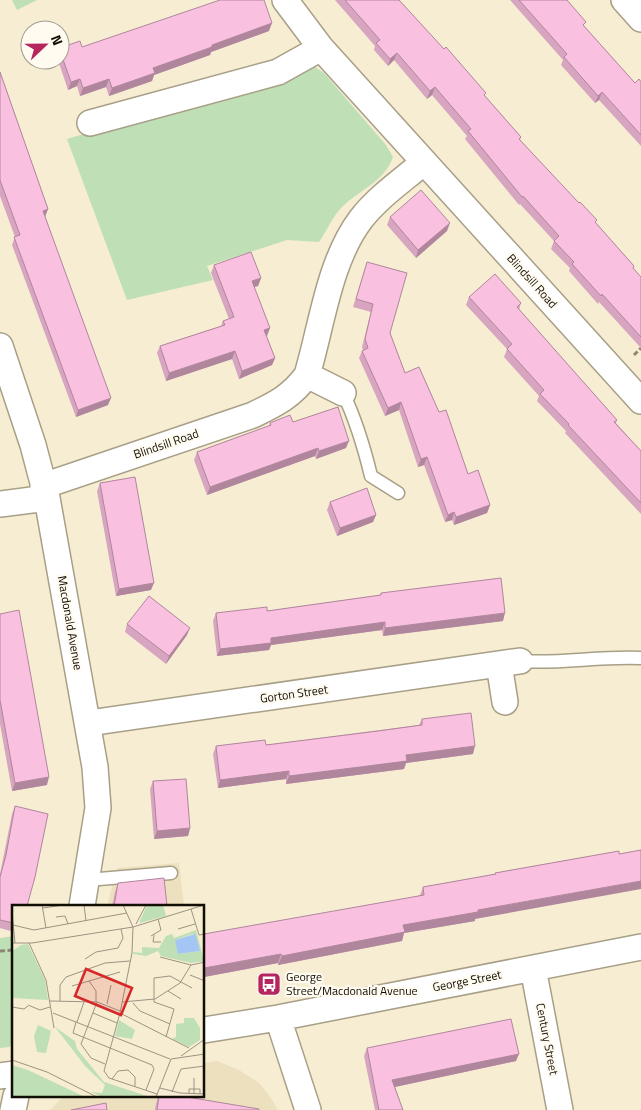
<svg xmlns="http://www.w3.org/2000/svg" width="641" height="1110" font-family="'Titillium Web',sans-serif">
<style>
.built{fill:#ede0bf}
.green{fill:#bfdfb7}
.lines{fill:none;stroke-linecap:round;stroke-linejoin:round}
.lane-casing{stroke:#a89f87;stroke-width:15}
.street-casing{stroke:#a89f87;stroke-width:28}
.path{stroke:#8d8675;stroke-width:3;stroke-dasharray:5 2.5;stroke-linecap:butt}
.lane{stroke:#fff;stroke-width:12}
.street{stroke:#fff;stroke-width:25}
.wall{fill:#d7a5c0}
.shaded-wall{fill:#af869c}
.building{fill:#fac0df;stroke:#af869c}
.labels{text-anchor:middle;stroke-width:4.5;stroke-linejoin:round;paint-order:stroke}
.street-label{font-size:12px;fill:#110e06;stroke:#fffbf0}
.poi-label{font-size:12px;fill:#110e06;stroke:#fffbf0;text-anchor:start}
.inset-road{fill:none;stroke:#9b9481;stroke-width:1}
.view{fill:#d62828;fill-opacity:0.15;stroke:#d62828;stroke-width:2.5}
.inset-edge{fill:none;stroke:#110e06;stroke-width:2.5}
</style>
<rect width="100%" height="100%" fill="#f7edd3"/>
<path class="built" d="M179,863L184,906H107L117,868Z
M217,1061L239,1070L259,1083L271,1098L278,1110H50L64,1096H204V1063Z"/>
<path class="green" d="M12,0H37L17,10Z
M312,65L324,73L386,145L393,157C384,182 361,189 343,206C333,215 327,231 319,242L287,240L207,266L213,280L127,300L67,139Z
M14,936V1034L10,1047L0,1048V938Z"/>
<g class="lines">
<g class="lane-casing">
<path id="lane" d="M343,393C356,420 364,447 371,476L398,493
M520,661C560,664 600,656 641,658
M87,880L171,873"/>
</g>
<g class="street-casing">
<path id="street" d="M285,0L321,48L641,401
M624,0L641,19
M90,123L278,72L321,48
M0,346L33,445L47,498L95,767L98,808L82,906
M307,375L343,393
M43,486L253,415C276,404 292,396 307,375C322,325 329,261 361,219C378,197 403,180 424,162
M0,504L47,498
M499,664L505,702
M89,723L520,661
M533,968L560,1110
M278,1018L308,1110
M204,1030L278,1018L641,947
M0,1076L14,1074
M13,1110L16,1096"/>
</g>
<path class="path" d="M634,355L641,348
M0,951L14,950"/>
<use href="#lane" class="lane"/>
<use href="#street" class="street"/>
</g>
<path class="wall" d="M335,0H399L485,96L521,137L520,140L596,223L634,266L633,268L641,277V348L599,302L598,304L569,271L570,268L551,249L554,241L520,204L519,205L465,139L467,136L432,95L427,99L394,60L388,66L374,50L375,46Z
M510,0H567L585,27L635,83L641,82V146L599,100L595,103L561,65L563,60Z
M269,31L211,52L210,55L154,75L152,81L109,96L106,87L80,96L77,86L68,90L58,60H60V48L82,47Z
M0,72L48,209L45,216L108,405L76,417L12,245L15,237L0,196Z
M390,217L447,231L416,258L387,225Z
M367,262L390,333L405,373L439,412L468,474L490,505L487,513L454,525L452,520L445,522L424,465L418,467L399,410L385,416L359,358L362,351L363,350L362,347L371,312L353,307Z
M214,265L261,278L258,286L254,287L270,328L266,336L275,358L272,365L239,379L232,359L166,381L157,353L160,346L221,326L223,321L229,319L211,273Z
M469,297L521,303L519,310L617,420L616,423L641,451V514L565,433L566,431L537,401L539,396L504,357L507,349L466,305Z
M293,422L346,448L316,459L315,456L207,495L194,460L197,452L269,426L270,423Z
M100,483L151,590L116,596L97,491Z
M330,502L376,515L373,522L337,536L327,510Z
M381,593L503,621L383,636L382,630L271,645L269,650L217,656L213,621L216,613L267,611L380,595Z
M0,614L47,785L12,791L0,724Z
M127,624L187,635L166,664L125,632Z
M422,719L473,754L406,763L404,769L286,784V779L218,788L213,754L216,746L266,745L419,725Z
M153,781L190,828L188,836L154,839L150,789Z
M15,806L14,906V932L0,928V874L12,814Z
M619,851L475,919V921L404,933L402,941L278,965V963L204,977L420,895L423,887L495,874V873Z
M118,883L167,906H112L115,892Z
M367,1048L516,1061L395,1087L403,1110H375L364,1056Z
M158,1096H181L259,1110H155L156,1104Z"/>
<path class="shaded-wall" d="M272,23L269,31L211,52L210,55L154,75L152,81L109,96L112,88L153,68L212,45Z
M397,53L394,60L388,66L390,59Z
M80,79L77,86L68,90L71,82Z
M109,79L106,87L80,96L83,88Z
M435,87L432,95L427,99L430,91Z
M602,92L599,100L595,103L598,96Z
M48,209L45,217L43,211Z
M450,223L447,231L416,258L418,250Z
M261,278L258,286L249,289L252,281Z
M270,328L267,336L261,338L264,330Z
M235,351L232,359L166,381L169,373Z
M275,358L272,365L239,379L242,371Z
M111,398L108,405L76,417L78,410Z
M401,402L399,410L385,416L388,408Z
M349,441L346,448L316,459L319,451Z
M318,448L315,456L207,495L210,487Z
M427,457L424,465L418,467L421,459Z
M490,505L487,513L454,525L456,517Z
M454,512L452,520L445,522L448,515Z
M376,515L373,522L337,536L340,528Z
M154,583L151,590L116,596L119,589Z
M505,613L503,621L383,636L385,628Z
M385,622L382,630L271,645L269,650L217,656L220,649L271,638Z
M190,628L187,635L166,664L169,656Z
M475,746L473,754L406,763L404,769L286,784L289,776L406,755Z
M289,771L286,779L218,788L220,780Z
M49,777L47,785L12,791L15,783Z
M190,828L188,836L154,839L157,831Z
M641,881V889L475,919V921L404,933L402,941L278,965L282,956L403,925L478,910Z
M281,954L278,963L204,977V968Z
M519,1054L516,1061L390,1088L392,1080Z"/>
<path class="building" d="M220,0H264L272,23L212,45V47L153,68L155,73L112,88L109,79L83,88L80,79L71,82L60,51V48L80,41L82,47Z
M345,0H399L444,49L446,47L486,93L484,95L521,137L519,139L579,203L580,202L597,220L595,222L634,266L633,268L641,277V337L602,294L601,296L572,264L574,262L554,241L559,236L523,196L522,197L468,131L471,129L435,87L430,91L397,53L390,59L376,43L380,40Z
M519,0H567L586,22L583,25L635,83L639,79L641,82V135L602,92L598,96L564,57L567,54Z
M0,72L48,209L43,211L111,398L78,410L14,237L20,235L0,180Z
M421,190L450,223L418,250L390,217Z
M251,252L261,278L252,281L270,328L264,330L275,358L242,371L235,351L169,373L160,346L225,325L223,321L234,317L214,265Z
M367,262L407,273L390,333L405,373L419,367L439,412L446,410L468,474L478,470L490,505L456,517L454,512L448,515L427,457L421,459L401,402L388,408L362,351L368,348L365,339L373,304L356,299Z
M495,274L521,303L517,307L617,420L614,422L641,451V503L568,425L569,424L540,394L544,390L507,349L512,344L469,297Z
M338,407L349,441L319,451L318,448L210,487L197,452L271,425L270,423L290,415L293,422Z
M135,477L154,583L119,589L100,483Z
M367,488L376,515L340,528L330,502Z
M501,578L505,613L385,628V622L271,638V643L220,649L216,613L267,607V611L381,595V593Z
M149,596L190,628L169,656L127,624Z
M19,610L49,777L15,783L0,700V614Z
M471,713L475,746L406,755L407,761L289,776V771L220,780L216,746L265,740L266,745L378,731L422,725V719Z
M186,779L190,828L157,831L153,781Z
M15,806L48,814L35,877L27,906H14V923L0,920V877L6,855Z
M641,850V881L478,910V912L403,925L405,932L282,956L281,954L204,968V934L424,895L423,887L496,874L495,873L619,851V854Z
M164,878L167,906H114L118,883Z
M511,1019L519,1054L392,1080L403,1110H379L367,1048Z
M159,1096H181L259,1109V1110H157Z
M106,1103L107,1110H71Z"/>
<defs>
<g id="bus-square" transform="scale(1.25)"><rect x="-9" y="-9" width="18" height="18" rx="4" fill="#b4265d" stroke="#fffbf0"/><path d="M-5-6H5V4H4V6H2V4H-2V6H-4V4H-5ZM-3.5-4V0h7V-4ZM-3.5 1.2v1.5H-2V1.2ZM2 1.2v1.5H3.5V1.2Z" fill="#fff"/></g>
</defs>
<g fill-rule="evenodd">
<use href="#bus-square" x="269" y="984"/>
</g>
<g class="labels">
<g class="street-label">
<text transform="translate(532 281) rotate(48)" y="4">Blindsill Road</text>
<text transform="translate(166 444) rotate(-19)" y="4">Blindsill Road</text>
<text transform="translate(70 623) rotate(80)" y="4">Macdonald Avenue</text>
<text transform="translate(294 694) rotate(-8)" y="4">Gorton Street</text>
<text transform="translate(467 981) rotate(-11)" y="4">George Street</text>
<text transform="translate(547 1039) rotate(79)" y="4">Century Street</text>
</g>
<g class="poi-label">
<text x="286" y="981">George<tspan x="286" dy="14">Street/Macdonald Avenue</tspan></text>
</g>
</g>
<g transform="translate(12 905)">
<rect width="192" height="192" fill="#f7edd3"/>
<path d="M135,0H151L154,11L127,18ZM184,25L192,56L179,58L149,51L146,46L134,51L121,49V47L130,48V42L147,43L154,31L160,29L162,33ZM181,29L188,46L167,49L163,35ZM16,39L33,75L36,95L0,93V46L9,40ZM172,113H182L188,123V135L177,142L160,134L164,132V119L172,118ZM107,115L123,125L120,134L103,131ZM26,120L39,126L34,148L25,147L22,131ZM43,122L63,136L65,144L92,177L138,192H90L79,187L90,188L93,180L74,162ZM0,160L16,165L73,192H0Z" fill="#bfdfb7" fill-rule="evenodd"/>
<path d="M183,29L188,46L166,49L163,35Z" fill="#a3c6f4"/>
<path class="inset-road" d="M30,0L34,23M72,0L74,16M111,0L121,22L120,48L108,108L92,166L97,173L145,189M31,3L51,0M179,4L187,30L193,29M0,7L3,38M44,12L53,11L56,19M124,19L134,0M1,20L22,25L115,8M166,24L183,19M142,30L141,37H149M139,31L149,25L146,14M0,38H20L121,22L192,0M17,38L34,75L42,123M148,52L179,60M73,54L84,47L106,43L111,33L109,24M178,70L193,76M77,76L84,86V97M60,81L108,67M156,86L169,94M38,96L85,97L108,106M48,96V80L54,72L93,58L118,56M85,97L69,139L79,153L93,159M110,97L143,94L168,78L179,60L193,57M121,98L128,106L158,119M95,99L99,80M16,100L28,105L38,102M0,102L12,104L16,101M41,108L158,154M81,108L105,118M108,108L177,143M64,117L61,128L140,160L142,164L134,185M65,117L72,97M154,132L162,104L142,97V73L158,71L180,83M169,151L193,134M0,155L35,167L85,192M182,173V189M100,174L106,166L116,165L123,172V181M148,183L168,188L193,189M160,187L169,164L193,161M177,189V184H188V189M144,192L159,154L193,149"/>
<path class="view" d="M74,64L120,83L109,110L63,91Z"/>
<rect width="192" height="192" class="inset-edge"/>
</g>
<g transform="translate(45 45) rotate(68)"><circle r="24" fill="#fffbf0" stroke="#a09c92"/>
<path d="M0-4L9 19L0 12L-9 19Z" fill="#b4265d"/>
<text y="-8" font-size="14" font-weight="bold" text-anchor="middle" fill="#110e06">N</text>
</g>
</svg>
